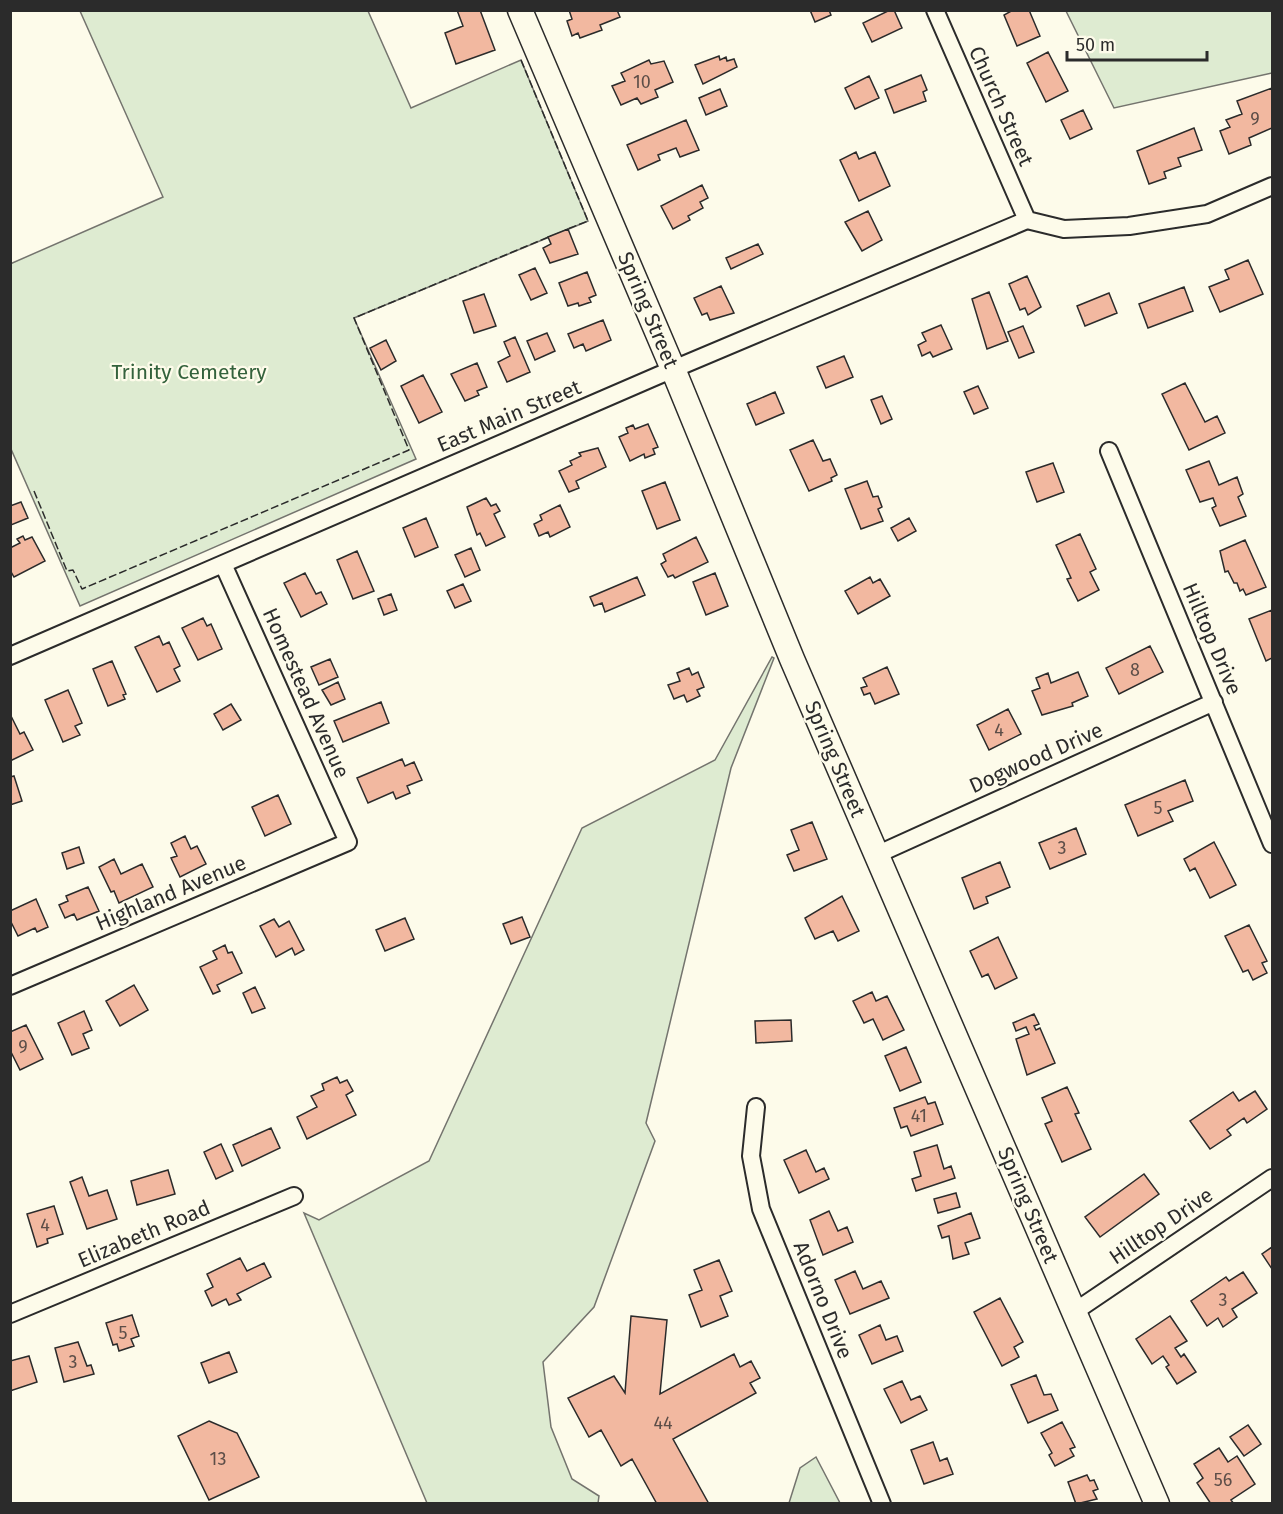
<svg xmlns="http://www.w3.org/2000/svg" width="1283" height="1514" font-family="'Fira Sans',sans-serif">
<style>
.green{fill:#deebd1;stroke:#74746e;stroke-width:1.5}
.building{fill:#f2b8a0;stroke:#2b2b2b;stroke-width:1.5}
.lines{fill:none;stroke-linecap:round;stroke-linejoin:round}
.street-casing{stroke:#2b2b2b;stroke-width:20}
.secondary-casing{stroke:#2b2b2b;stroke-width:27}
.street{stroke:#fdfbea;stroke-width:16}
.secondary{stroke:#fdfbea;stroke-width:24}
.fence{stroke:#2b2b2b;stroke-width:1.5;stroke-dasharray:8 3;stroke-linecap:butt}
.labels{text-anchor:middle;stroke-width:4.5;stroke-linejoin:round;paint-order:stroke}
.number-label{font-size:18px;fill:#5d4e48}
.street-label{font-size:21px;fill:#2b2b2b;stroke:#fdfbea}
.park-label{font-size:21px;fill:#34623c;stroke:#fdfbea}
</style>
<rect width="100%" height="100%" fill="#fdfbea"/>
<path class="green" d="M80,11H368L411,108L521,60L588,221L354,318L416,459L80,606L11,449L10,264L163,197Z
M1066,11H1272V73L1114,108Z
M772,657L774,658L731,768L646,1123L655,1141L594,1307L543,1362L551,1427L572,1479L599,1496L598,1503H427L304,1213L319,1220L429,1161L582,828L715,760Z
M816,1457L840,1503H789L800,1468Z"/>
<path class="building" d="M457,10H480L495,50L456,64L445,33L463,26Z
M569,10H617L620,17L600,25L602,30L580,38L578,33L572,36L567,21L572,19Z
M810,10H829L831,15L815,22Z
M890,10H894L902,28L872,42L863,23Z
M1029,10L1040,36L1017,46L1004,15L1013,10Z
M1048,52L1068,91L1046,102L1027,63Z
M719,56L720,60L726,57L727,61L734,59L737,67L703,84L695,65Z
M649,60L651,64L664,61L673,82L655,90L658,97L641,104L637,98L621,105L612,86L625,81L621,73Z
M921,75L927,90L923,92L926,101L894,113L885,90Z
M869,76L879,98L855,109L845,88Z
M1272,88V128L1249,138L1251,145L1229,154L1220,131L1230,127L1226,120L1242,114L1237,101Z
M720,89L727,106L706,115L699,98Z
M1083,110L1092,129L1070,139L1061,120Z
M686,120L699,150L680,157L676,148L658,155L660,160L638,170L627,145Z
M1194,128L1202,150L1178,158L1181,166L1164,172L1166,178L1149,184L1137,151Z
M856,152L859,159L875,152L890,186L859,201L840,160Z
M702,185L708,198L700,202L703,208L688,216L690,220L673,229L661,206Z
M868,211L882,240L862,251L845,222Z
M568,229L578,254L550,263L543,248L551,244L548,237Z
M758,244L763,254L731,269L726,258Z
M1248,260L1263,294L1220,312L1209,287L1229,279L1225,270Z
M535,268L547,293L531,300L519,275Z
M587,272L596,295L589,298L591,302L579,306L578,303L568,306L559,283Z
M1027,276L1041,307L1028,315L1025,308L1020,310L1009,284Z
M721,286L734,313L710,320L707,313L702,315L694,298Z
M1184,287L1193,311L1148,328L1139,304Z
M989,292L1008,341L987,349L972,299Z
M1109,293L1117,313L1085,326L1077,306Z
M484,294L496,326L474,333L463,301Z
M603,320L611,340L586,351L583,344L574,348L568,334Z
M941,325L952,349L933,357L930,352L922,356L918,345L926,341L922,333Z
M1023,326L1034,352L1019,358L1008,332Z
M547,333L555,351L535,360L527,341Z
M515,337L530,372L507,382L498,362L510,356L504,342Z
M386,340L396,361L381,370L370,348Z
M844,356L853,377L826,388L817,367Z
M477,363L487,387L477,391L479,395L465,401L451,374Z
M423,375L442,412L419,423L401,386Z
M1185,383L1205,422L1217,416L1225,433L1189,450L1162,394Z
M978,386L988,408L974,414L964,392Z
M775,392L784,413L756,425L747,404Z
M882,396L892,419L881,424L871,400Z
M648,424L658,447L653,449L655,454L645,458L644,454L630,461L619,437L628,433L626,428L633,425L635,429Z
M813,440L823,461L830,459L837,475L831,478L832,481L809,491L790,450Z
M598,448L606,467L576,481L579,488L569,492L559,471L572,465L570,461L581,456L579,453Z
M1209,461L1219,485L1237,477L1243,494L1238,497L1246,516L1220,526L1212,508L1216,506L1213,498L1200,502L1186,470Z
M1053,463L1064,492L1037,502L1026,472Z
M867,481L873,497L878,496L882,507L878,509L883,521L861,529L845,489Z
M665,482L680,520L657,529L642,491Z
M486,498L491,506L496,504L500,511L494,514L505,537L486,546L480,533L477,535L467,507Z
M21,502L28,518L11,525L10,506Z
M560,505L570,527L550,537L548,532L539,536L534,524L542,520L540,515Z
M426,518L438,547L415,557L403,528Z
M909,518L916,531L898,541L891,528Z
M1080,534L1096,569L1090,572L1099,590L1078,601L1067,579L1071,578L1056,545Z
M23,536L25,540L32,537L45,561L14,577L10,570V548L20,543L17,539Z
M696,537L708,562L675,578L673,575L668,577L661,564L666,561L663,554Z
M1245,540L1266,587L1246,595L1243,589L1240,591L1237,583H1234L1228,571L1225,572L1220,551Z
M471,548L480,570L465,577L455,555Z
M357,551L374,591L353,599L337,560Z
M305,573L316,594L321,592L327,604L301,617L284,583Z
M715,573L728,606L706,615L693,582Z
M637,577L645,595L605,612L602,603L594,606L590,597Z
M870,577L873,583L880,579L890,596L858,614L845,591Z
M463,584L471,601L455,608L447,591Z
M391,594L397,610L384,615L378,599Z
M1272,610V658L1266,661L1249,619Z
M203,618L207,626L211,624L222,649L198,660L182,628Z
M159,636L163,645L169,642L180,666L174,669L180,681L157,692L135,647Z
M1150,646L1163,672L1119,694L1106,668Z
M330,659L338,677L319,685L311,667Z
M112,661L126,694L123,695L125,699L108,706L93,669Z
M887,667L899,694L875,704L870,693L864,695L861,688L867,686L863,678Z
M689,668L692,675L698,672L704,687L697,690L700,696L687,702L684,695L674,699L668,685L680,681L677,673Z
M1078,672L1088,696L1072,703L1073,706L1042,715L1032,691L1040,688L1036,678L1048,673L1051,683Z
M338,682L345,699L331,705L322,690Z
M68,690L82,723L75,726L80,735L63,742L45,700Z
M381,702L389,723L343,742L334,721Z
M231,704L241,720L223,730L214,714Z
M1008,709L1021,734L989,750L977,725Z
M10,714L20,734L24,732L33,750L10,761Z
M402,759L405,766L414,762L422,780L407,786L410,793L396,799L393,792L368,803L357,778Z
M14,776L22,801L10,805V777Z
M1185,780L1193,801L1168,811L1173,821L1138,836L1125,805Z
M278,795L291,824L265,836L252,807Z
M812,822L827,859L794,871L787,855L799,850L791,830Z
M1076,828L1086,854L1050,869L1039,843Z
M185,836L191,849L197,846L206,864L180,877L171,858L177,856L171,843Z
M1214,842L1236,885L1210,898L1195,868L1190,871L1184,859Z
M79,847L84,863L67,869L62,853Z
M114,859L121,874L142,864L153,887L119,903L114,891L111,892L99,867Z
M1000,862L1010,887L986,897L988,903L974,909L962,878Z
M88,887L99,911L77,920L74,914L65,918L59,905L68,901L66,896Z
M842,896L859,931L838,941L833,931L815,939L805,918Z
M36,899L48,927L37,932L35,928L18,936L10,920V911Z
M522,917L530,937L511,944L503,924Z
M405,918L414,939L385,951L376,930Z
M274,919L279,927L289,921L304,950L295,955L292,948L276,957L260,926Z
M1249,925L1267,961L1262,963L1267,973L1253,980L1248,970L1243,972L1225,936Z
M998,937L1017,978L995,989L988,974L982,977L970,951Z
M225,945L228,953L232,952L242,973L217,985L220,991L213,994L200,967L217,959L213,951Z
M134,985L148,1010L120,1026L106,1001Z
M255,987L265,1008L252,1013L243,993Z
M872,992L876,1001L887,996L904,1030L883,1040L873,1019L864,1023L853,1001Z
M84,1011L92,1030L83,1034L89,1048L72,1055L58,1023Z
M1034,1014L1039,1024L1034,1026L1036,1030L1040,1028L1055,1063L1027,1075L1016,1039L1029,1034L1026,1027L1016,1031L1013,1023Z
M791,1020L792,1041L756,1043L755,1021Z
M26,1025L43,1059L20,1070L10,1050V1032Z
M906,1047L921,1082L900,1091L885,1056Z
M337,1077L340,1083L347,1080L353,1091L346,1095L356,1115L307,1139L297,1117L317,1107L311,1096L324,1090L322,1084Z
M1067,1087L1079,1113L1075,1114L1091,1149L1062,1162L1045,1124L1052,1121L1042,1098Z
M1255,1091L1267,1109L1247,1123L1244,1118L1227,1130L1231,1135L1210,1149L1190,1121L1233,1092L1239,1101Z
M925,1097L928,1104L935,1102L943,1124L911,1136L907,1126L901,1128L894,1108Z
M271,1128L280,1148L242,1166L233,1145Z
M221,1144L233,1171L216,1179L204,1152Z
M937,1145L944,1169L951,1166L955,1178L916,1191L912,1179L921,1176L914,1152Z
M806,1150L816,1172L824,1168L829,1179L799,1193L784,1160Z
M168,1170L175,1194L137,1205L131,1181Z
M1144,1174L1159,1194L1100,1237L1085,1217Z
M82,1177L89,1196L107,1190L117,1219L87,1229L70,1182Z
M956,1193L960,1207L938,1213L934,1199Z
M54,1206L63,1234L47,1239L48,1243L37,1247L27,1214Z
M829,1211L838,1231L847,1227L853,1242L823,1255L810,1220Z
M971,1213L980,1238L965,1243L969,1254L953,1259L949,1236L942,1238L938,1226Z
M1272,1247V1269L1262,1254Z
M240,1258L247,1271L264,1263L271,1277L237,1294L241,1300L229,1305L226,1299L212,1306L205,1291L213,1287L207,1274Z
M719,1260L732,1291L720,1296L728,1316L701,1327L689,1295L702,1290L694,1270Z
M855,1271L863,1289L881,1281L889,1298L850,1314L835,1280Z
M1243,1272L1257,1293L1232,1309L1237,1317L1223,1327L1218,1318L1207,1326L1191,1301L1226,1277L1229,1281Z
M1000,1298L1023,1342L1014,1347L1019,1357L1002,1366L974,1312Z
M132,1315L139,1336L131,1339L134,1346L119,1351L117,1344L113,1345L106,1323Z
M631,1316L667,1320L660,1394L734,1354L740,1367L751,1361L760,1378L750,1383L756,1393L673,1439L709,1504H657L632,1459L621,1466L601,1430L589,1437L568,1398L614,1376L625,1393Z
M1170,1316L1187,1341L1175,1348L1181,1357L1184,1354L1196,1372L1177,1384L1166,1367L1169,1365L1163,1356L1152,1364L1136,1339Z
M880,1325L886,1340L897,1336L903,1351L872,1364L859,1335Z
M78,1342L87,1366L91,1365L94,1374L64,1382L55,1348Z
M229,1352L237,1372L209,1383L201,1363Z
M29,1356L37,1382L10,1391V1361Z
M1036,1375L1044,1395L1051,1394L1058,1410L1028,1423L1011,1385Z
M902,1381L911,1400L920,1396L927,1410L901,1423L884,1389Z
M209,1421L237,1433L259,1477L209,1500L178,1436Z
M1062,1422L1075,1447L1070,1449L1074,1456L1055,1466L1049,1455L1052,1453L1041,1433Z
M1248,1425L1261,1444L1244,1456L1230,1437Z
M933,1442L940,1461L947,1458L953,1474L924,1484L911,1450Z
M1219,1448L1228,1462L1237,1456L1255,1484L1231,1500L1234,1504H1211L1197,1483L1203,1478L1194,1464Z
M1087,1475L1090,1481L1094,1480L1098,1489L1093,1491L1097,1499L1076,1504L1068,1482Z"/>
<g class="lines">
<g class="street-casing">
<path id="street" d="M935,10L1027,220
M1027,220L1064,229L1129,226L1207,214L1272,186
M1109,451L1272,844
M10,656L657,376L1027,220
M876,855L1214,702
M10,986L348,842L223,564
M756,1107L751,1156L761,1209L882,1504
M1074,1312L1272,1178
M10,1314L294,1196"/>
</g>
<g class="secondary-casing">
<path id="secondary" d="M520,10L673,369L792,659L1157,1504"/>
</g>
<use href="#street" class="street"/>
<use href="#secondary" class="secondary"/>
<path class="fence" d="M521,60L588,221L565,230
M34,491L67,571L73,570L82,589L409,450L354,318L551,236"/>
</g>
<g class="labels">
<g class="number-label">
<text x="642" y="88">10</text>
<text x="1255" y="125">9</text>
<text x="1135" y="676">8</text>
<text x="999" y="736">4</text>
<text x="1158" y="814">5</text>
<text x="1062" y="854">3</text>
<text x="23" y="1053">9</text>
<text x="919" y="1122">41</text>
<text x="45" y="1231">4</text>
<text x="1223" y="1306">3</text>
<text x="123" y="1339">5</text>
<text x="73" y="1368">3</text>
<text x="663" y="1429">44</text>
<text x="218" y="1465">13</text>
<text x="1223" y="1486">56</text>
</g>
<g class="street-label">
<text transform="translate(1001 106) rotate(66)" y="7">Church Street</text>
<text transform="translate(648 310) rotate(67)" y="7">Spring Street</text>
<text transform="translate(509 416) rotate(-23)" y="7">East Main Street</text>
<text transform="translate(1212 639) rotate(67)" y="7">Hilltop Drive</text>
<text transform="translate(306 693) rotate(66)" y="7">Homestead Avenue</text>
<text transform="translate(1036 758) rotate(-24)" y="7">Dogwood Drive</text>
<text transform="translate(835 759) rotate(67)" y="7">Spring Street</text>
<text transform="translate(171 893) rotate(-23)" y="7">Highland Avenue</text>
<text transform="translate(1028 1205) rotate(67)" y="7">Spring Street</text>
<text transform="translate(1161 1226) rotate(-34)" y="7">Hilltop Drive</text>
<text transform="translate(144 1234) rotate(-23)" y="7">Elizabeth Road</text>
<text transform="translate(823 1300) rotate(68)" y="7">Adorno Drive</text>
</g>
<g class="park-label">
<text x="189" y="379">Trinity Cemetery</text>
</g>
</g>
<rect width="1283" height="1514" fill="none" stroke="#2b2b2b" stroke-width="24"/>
<path d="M1067 51v9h140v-9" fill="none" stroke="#2b2b2b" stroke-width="3"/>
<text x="1076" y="51" font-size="18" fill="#2b2b2b" stroke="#fdfbea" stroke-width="4.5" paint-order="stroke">50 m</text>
</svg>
